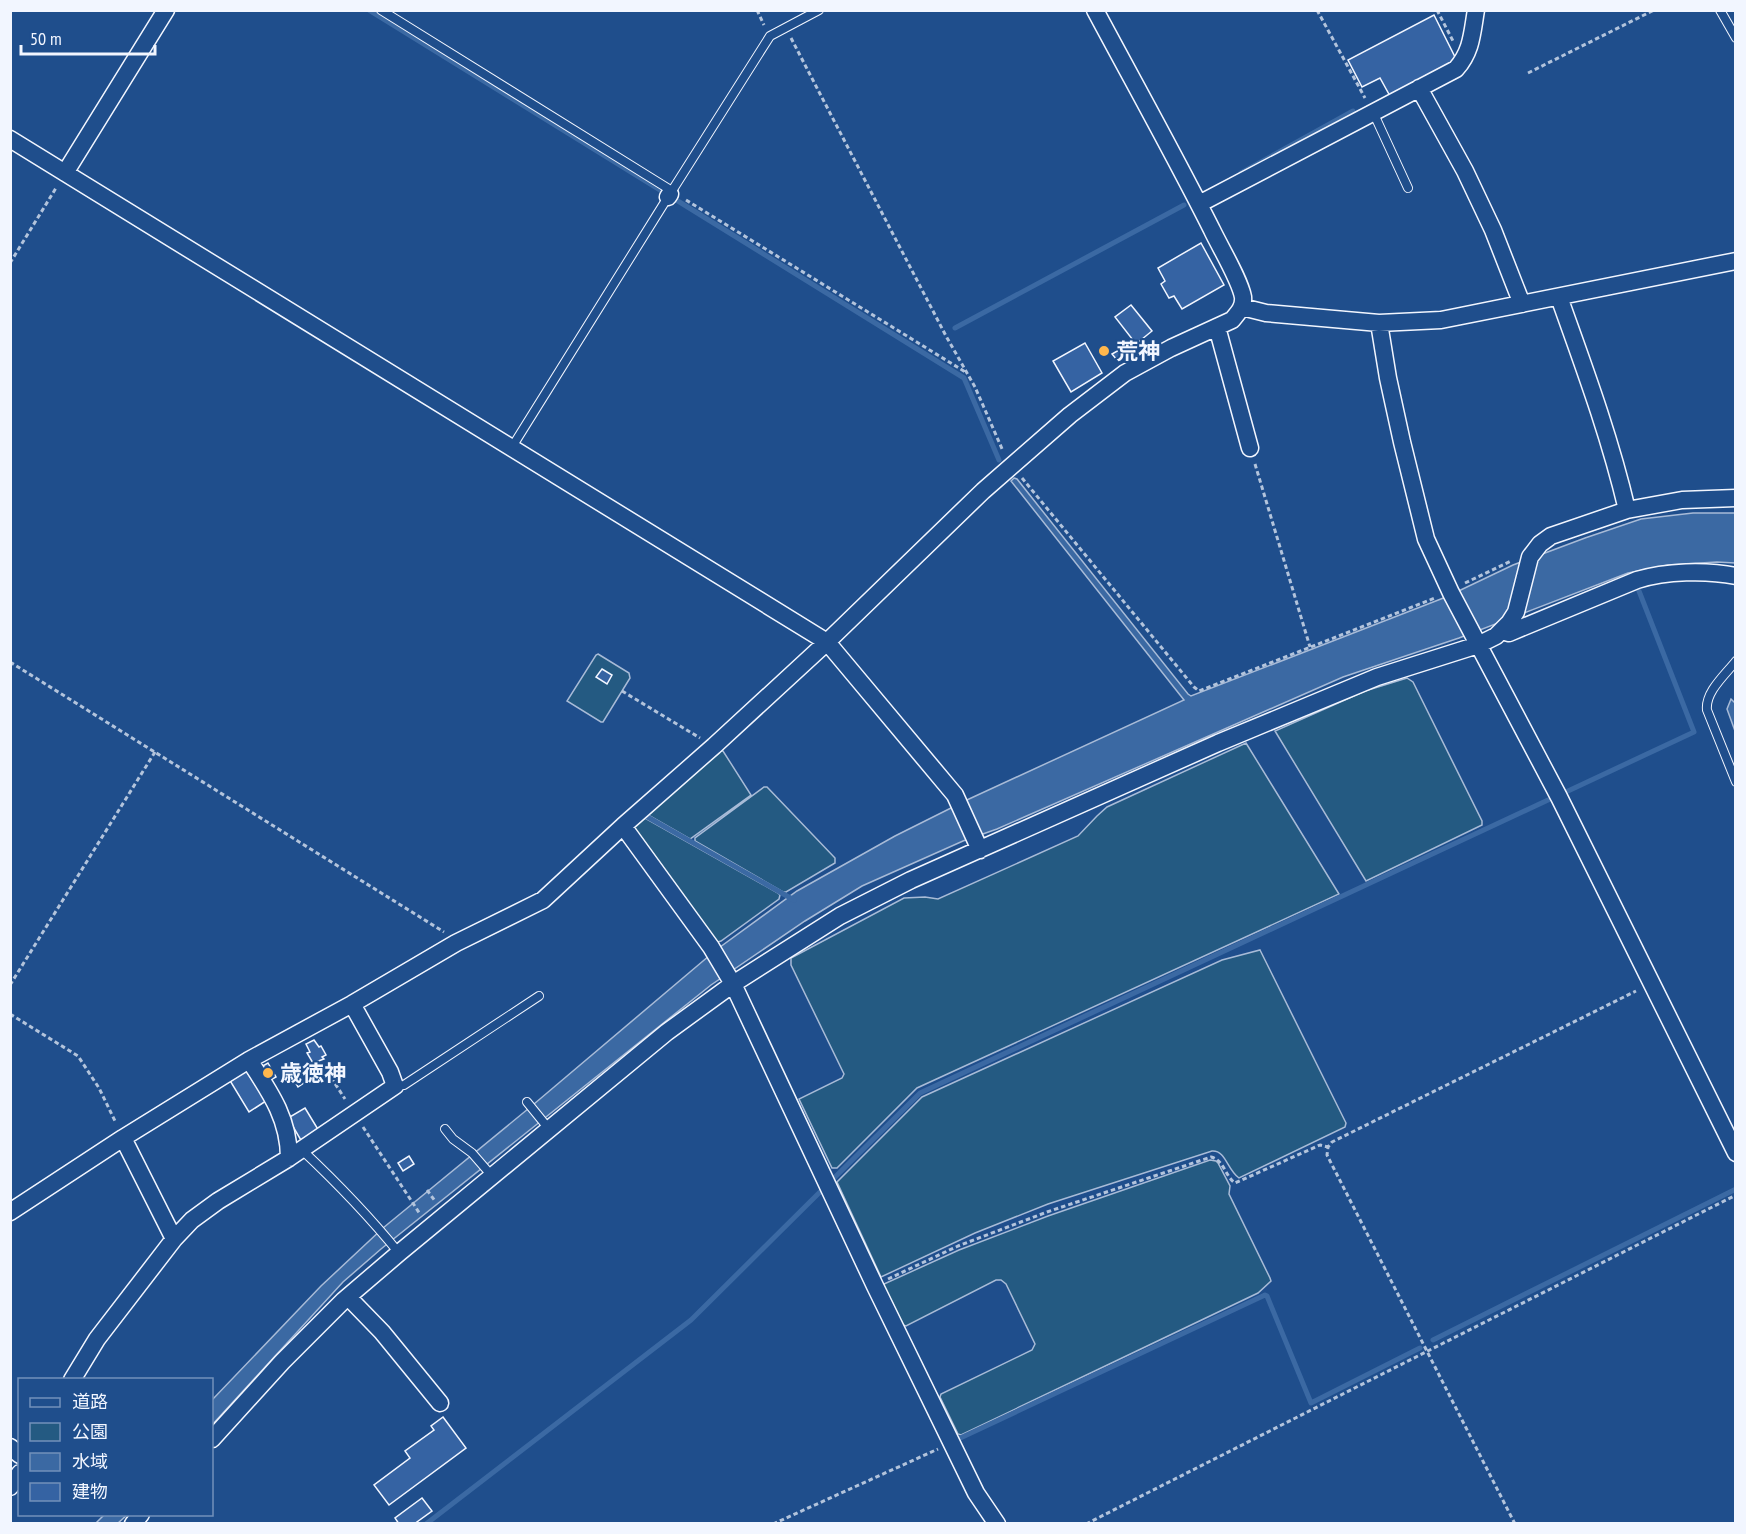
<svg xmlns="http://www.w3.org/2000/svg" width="1746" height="1534" font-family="'PT Sans Narrow','Noto Sans JP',sans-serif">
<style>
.green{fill:#245a82;stroke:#a8bbd7;stroke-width:1.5}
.water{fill:#3b69a3;stroke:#a8bbd7;stroke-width:1.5}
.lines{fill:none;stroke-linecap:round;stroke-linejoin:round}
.stream{stroke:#3b69a3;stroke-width:5}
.building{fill:#3563a3;stroke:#f2f6ff;stroke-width:1.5}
.lane-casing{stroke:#f2f6ff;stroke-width:10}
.street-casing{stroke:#f2f6ff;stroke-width:19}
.path{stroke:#b3c4dc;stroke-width:3;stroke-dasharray:4.5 3;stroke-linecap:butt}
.lane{stroke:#1f4e8c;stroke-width:8}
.street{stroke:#1f4e8c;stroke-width:16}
.poi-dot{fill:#ffb74d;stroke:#1f4e8c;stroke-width:2}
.labels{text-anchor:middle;stroke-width:4.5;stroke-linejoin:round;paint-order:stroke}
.poi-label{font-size:22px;font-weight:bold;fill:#f2f6ff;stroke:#1f4e8c;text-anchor:start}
</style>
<rect width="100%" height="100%" fill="#1f4e8c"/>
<path class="green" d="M598,654L629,673L630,678L603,722H601L567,701L596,655Z
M1407,678L1413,682L1482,821V825L1366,881L1275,731L1365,691Z
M1246,743L1339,894L917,1088L837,1168H832L799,1099L842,1078L844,1074L791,965V958L904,898L925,897L938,899L1078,836L1097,816L1107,807Z
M717,751H723L751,795L690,839L648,815V811Z
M764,787H767L835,858V863L786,892H783L695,841V838Z
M645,818L778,893L780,895L779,899L721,941L718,942L712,939L632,827Z
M1260,950L1346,1123L1345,1127L1239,1178C1227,1170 1226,1150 1212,1151L1048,1204L975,1233L881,1277L837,1182L922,1097L1222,960Z
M1210,1160L1216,1161L1218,1163L1230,1186L1229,1194L1270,1278L1271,1281L1258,1293L961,1435L958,1434L940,1397L941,1394L1032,1350L1035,1344L1006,1284L1001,1280H996L906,1326L903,1325L884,1288V1284L959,1250L1048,1216Z"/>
<path class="water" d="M1014,478L1017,479L1188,694L1191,696L1446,597L1513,565L1585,538L1641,519L1693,513H1735V563L1717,562L1668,565L1628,573L1459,638L1343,677L997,829L963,841L862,886L805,921L711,985L381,1249L343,1282L212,1425V1400L321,1286L383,1228L534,1104L716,950L797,891L895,836L969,799L1184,700L1011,481Z
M1731,699L1735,703V731L1727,709Z
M104,1515V1514L127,1515L118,1523H96Z"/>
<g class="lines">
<path class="stream" d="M369,10L964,378L999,460
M1241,173L1353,111
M955,328L1184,205
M1568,791L1694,732L1639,591
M644,815L794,900
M832,1180L920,1093L1548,800
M1433,1340L1736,1189
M956,1440L1265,1295L1267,1296L1311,1403L1420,1348
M426,1524L691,1320L824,1188"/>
</g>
<path class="building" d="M1434,15L1457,61L1390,96L1380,78L1362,87L1348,60Z
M1201,243L1224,285L1182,309L1174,296L1169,298L1161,284L1165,281L1158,268Z
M1131,305L1152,331L1136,344L1115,317Z
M1085,343L1102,373L1071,392L1053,361Z
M1119,350L1123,356L1117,360L1112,354Z
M602,669L612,675L607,684L596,677Z
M314,1040L319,1047L321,1046L326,1055L322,1057L324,1059L313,1063L307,1053L310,1052L306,1044Z
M268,1063L276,1077L267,1082L259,1068Z
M245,1069L266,1101L249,1112L229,1079Z
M301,1069L303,1073L306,1071L311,1078L298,1087L291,1075Z
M305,1108L319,1131L302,1142L288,1118Z
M409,1156L414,1164L403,1171L398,1163Z
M443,1417L466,1448L389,1505L374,1485L410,1458L405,1451L434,1430L431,1426Z
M422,1498L432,1511L414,1524H399L395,1518Z"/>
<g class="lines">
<g class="lane-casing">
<path id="lane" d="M381,10L672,191
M1720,10L1736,38
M1373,112L1408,188
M670,194L770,36L819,10
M512,447L668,197
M1736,661C1725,675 1705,692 1707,710L1736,782
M395,1086L404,1085L539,996
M527,1102L549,1129
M445,1129L453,1139L472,1153L492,1176
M302,1150C336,1182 369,1216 399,1253"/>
</g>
<g class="street-casing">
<path id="street" d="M1419,88L1465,171L1493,230L1522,304
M10,139L827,642L955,795L980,850
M65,173L166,10
M668,197L670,194
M1199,204L1456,69C1472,51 1472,33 1476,10
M1559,297C1584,367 1610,437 1627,510
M1242,307L1266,313L1379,323L1441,320L1736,261
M1379,323L1388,378L1402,442L1426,539L1451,593L1559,797L1736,1153
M1217,327L1250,448
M1502,631L1509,633L1637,580C1666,571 1706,570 1736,576
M623,826L711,947L733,984L875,1286L976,1493L997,1524
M249,1060C270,1092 289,1119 289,1158
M10,1212L123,1138L249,1060L352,1004L456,943L543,900L623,826L714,746L827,642L983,491L1070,415L1125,373L1171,348L1232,320C1238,313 1244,307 1243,297C1240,280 1220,247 1212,230C1175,156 1134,83 1095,10
M174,1239L192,1220L218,1201L289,1158L395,1086L390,1072L352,1004
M348,1297L382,1332L440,1403
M72,1380L97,1339L174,1239L123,1138
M212,1439L282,1362L344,1300L399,1253L667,1032L733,984L840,916L911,880L1218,743L1377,677L1478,645L1496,636L1509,623L1516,612L1530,557L1540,544L1551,536L1627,510L1682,500L1736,498
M10,1447L20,1455
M10,1487L20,1473
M133,1524L141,1514"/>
</g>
<path class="path" d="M757,10L764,25
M1317,10L1365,98
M1437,10L1453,41
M791,38L946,336L975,387L1003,451
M1528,73L1654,10
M686,200L967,373
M10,263L56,188
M1255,464L1310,647
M1022,478L1194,687L1199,691L1435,598
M1465,583L1511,561
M10,662L444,932
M622,691L700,738
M10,985L155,752
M10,1014L78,1056L99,1088L116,1123
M323,1065L345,1099
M363,1127L420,1214
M427,1190L435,1201
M888,1279L958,1246L1047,1212L1211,1157C1224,1160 1225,1176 1235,1183L1320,1145L1328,1147
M773,1524L938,1449
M1086,1524L1736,1195
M1515,1524L1327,1155L1328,1147L1332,1142L1636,991"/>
<use href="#lane" class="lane"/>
<use href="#street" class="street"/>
</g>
<g class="poi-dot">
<circle cx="1104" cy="351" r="6"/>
<circle cx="268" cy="1073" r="6"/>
</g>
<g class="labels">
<g class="poi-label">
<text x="1116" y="359">荒神</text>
<text x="280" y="1081">歳徳神</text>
</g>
</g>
<rect width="1746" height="1534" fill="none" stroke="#f2f6ff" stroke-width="24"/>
<rect x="18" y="1378" width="195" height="138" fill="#1f4e8c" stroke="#7391ba" stroke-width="1.5"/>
<rect x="30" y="1398" width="30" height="9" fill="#1f4e8c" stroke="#7391ba" stroke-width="1.5"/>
<text x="72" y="1408" font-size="18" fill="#f2f6ff">道路</text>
<rect x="30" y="1423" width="30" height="18" fill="#245a82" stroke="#7391ba" stroke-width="1.5"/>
<text x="72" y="1438" font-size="18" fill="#f2f6ff">公園</text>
<rect x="30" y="1453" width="30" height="18" fill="#3b69a3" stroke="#7391ba" stroke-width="1.5"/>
<text x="72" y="1468" font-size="18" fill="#f2f6ff">水域</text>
<rect x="30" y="1483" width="30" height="18" fill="#3563a3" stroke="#7391ba" stroke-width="1.5"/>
<text x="72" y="1498" font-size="18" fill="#f2f6ff">建物</text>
<path d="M21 45v9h134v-9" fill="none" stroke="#f2f6ff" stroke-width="3"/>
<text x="30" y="45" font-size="18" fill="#f2f6ff" stroke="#1f4e8c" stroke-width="4.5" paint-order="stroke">50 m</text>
</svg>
